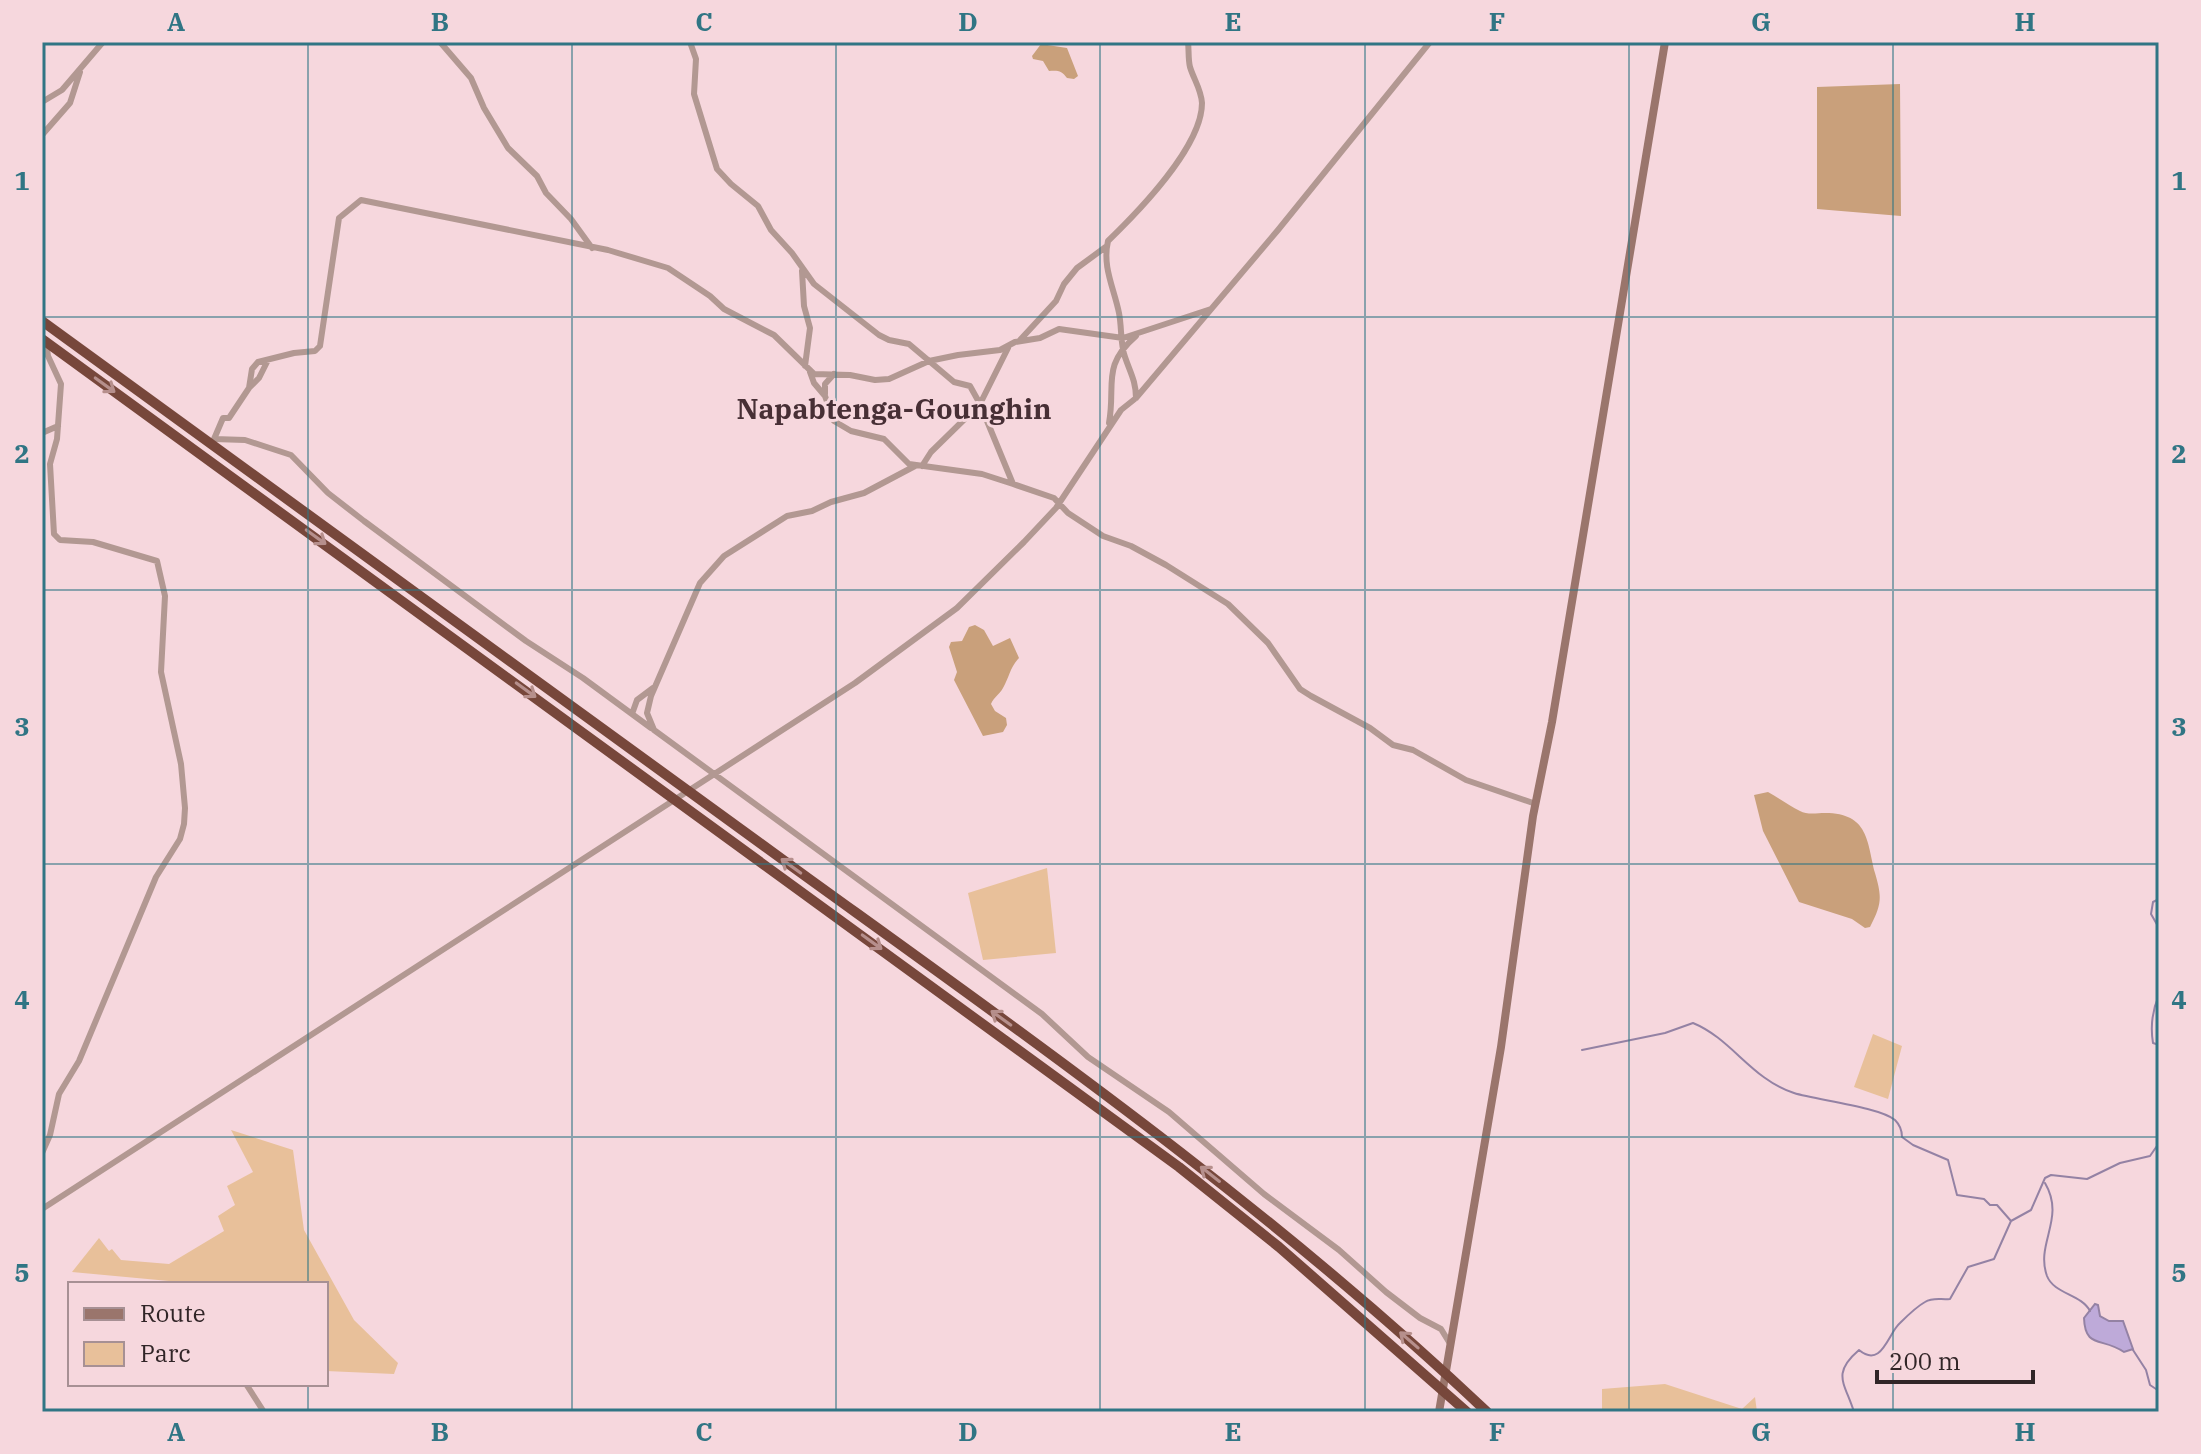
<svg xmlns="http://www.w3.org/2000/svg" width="2201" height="1454" font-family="'IBM Plex Serif',serif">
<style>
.green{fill:#e8c09a}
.forest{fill:#c9a07b}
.water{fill:#beaad9;stroke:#9482a4;stroke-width:2}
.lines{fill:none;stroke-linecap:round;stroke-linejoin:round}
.stream{stroke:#9482a4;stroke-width:2}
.street{stroke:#b29892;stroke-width:6}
.secondary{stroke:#9a756c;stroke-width:8}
.highway{stroke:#77473b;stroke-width:10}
.oneway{stroke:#b68f8c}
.grid{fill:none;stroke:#307584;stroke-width:2;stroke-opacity:0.55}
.labels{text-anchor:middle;stroke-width:6;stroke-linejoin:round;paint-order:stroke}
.quarter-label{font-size:28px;font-weight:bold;fill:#472f35;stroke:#f6d7dd}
.neatline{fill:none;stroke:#307584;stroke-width:3}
.grid-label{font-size:26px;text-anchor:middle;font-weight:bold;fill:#307584}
</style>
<rect width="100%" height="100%" fill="#f6d7dd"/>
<path class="green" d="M1047,868L1056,953L983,960L968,893Z
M1873,1034L1902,1046L1888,1099L1854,1087Z
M231,1130L293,1150L304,1230L354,1320L398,1363L394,1374L326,1371V1284H169V1281L72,1272L99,1238L109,1251L112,1249L121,1260L169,1264L224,1231L218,1216L235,1205L227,1186L253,1172Z
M1665,1384L1742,1409L1755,1397L1757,1412H1602V1389Z"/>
<path class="forest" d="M1041,44L1067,48L1078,76L1074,79L1067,78C1062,71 1058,70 1049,71L1043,61L1033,59L1032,56Z
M1900,84L1901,216L1817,209V87Z
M975,625L984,630L993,646L1010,638L1019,658C1010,667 1009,678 1003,688C999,695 994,697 991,704L995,711L1006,718L1007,725L1003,732L983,736L954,680L957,672L949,647L951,642L962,641L969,627Z
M1768,792C1779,798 1790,806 1800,811C1807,815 1817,813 1825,813C1869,813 1867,842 1875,873C1882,897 1882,904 1870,927L1865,928L1852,919L1799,902L1763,831L1754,795Z"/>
<path class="water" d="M2095,1304L2098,1305L2100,1316L2109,1321H2123L2133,1349L2124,1352C2102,1337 2085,1349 2084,1318Z"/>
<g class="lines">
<path class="stream" d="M2159,899L2153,902L2151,914L2159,928
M2159,995C2152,1011 2150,1025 2153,1043L2159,1045
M1582,1050L1665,1033L1693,1023C1732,1039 1751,1079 1794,1093C1816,1100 1880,1107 1895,1120C1900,1125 1902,1131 1902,1137L1913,1145L1948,1160L1957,1195L1984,1199L1990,1205H1997L2011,1221
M2045,1183C2066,1219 2035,1243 2047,1276C2054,1294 2081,1294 2090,1311
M2133,1350L2146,1370L2150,1385L2159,1391
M1854,1412C1845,1383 1831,1374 1859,1350C1882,1369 1888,1333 1900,1323C1907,1316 1916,1307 1925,1302C1933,1297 1941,1300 1950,1299L1968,1267L1994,1259L2011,1221L2031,1210L2045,1178L2051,1175L2087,1179L2120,1163L2150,1156L2159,1143"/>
<path class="street" d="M440,42L471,78L484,108L508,148L537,176L546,193L571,219L592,248
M690,42L696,59L694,94L717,169L731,184L758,206L771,230L792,253L814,284L879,335L889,340L909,344L954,382L970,386L980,404L1013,484L1054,498L1068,513L1103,536L1131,546L1166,565L1228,604L1268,643L1300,689L1311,696L1370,728L1393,745L1413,750L1466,780L1536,804
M42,102L62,90L103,42
M42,135L70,103L80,72
M802,271L804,306L810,328L805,366
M1020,340L1056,301L1064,284L1077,268L1107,246
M810,372L814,383L825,396L834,421L851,431L884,439L909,464L982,474L1013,484
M249,388L259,378L268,360
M825,394V384L834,374
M1136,398C1136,381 1130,372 1125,357C1120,343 1122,328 1119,313C1114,288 1102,267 1108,241C1139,211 1202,146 1202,103C1201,89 1194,80 1190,67C1188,59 1189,50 1188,42
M1109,423C1116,385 1101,366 1136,336
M42,433L58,426
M214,439L223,418H229L249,388L252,369L258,362L294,353L315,351L320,346L339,218L361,200L608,250L668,268L710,296L724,309L774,335L814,374L850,375L875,380L889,379L929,361L958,355L1000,350L1015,342L1040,338L1059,329L1123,338L1211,309
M214,439L245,440L291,455L328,493L364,521L526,641L583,678L651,728
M915,466L864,493L831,502L812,511L787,516L724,556L700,583L651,696L647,713L654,730L1042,1014L1088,1057L1169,1112L1264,1194L1339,1250L1386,1292L1420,1318L1441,1329L1449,1342
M922,466L931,452L980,404L1008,348
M632,714L637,700L653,688
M42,1153L50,1135L59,1094L79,1061L156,877L180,839L184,824L185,808L181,764L161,672L165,596L157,561L93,542L60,540L54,534L50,464L57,439L61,384L48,356L46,342
M42,1209L855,683L957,608L1024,542L1056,508L1121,410L1136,398L1278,230L1430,42
M246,1384L264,1412"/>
<path class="secondary" d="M1439,1412L1501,1047L1533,816L1552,722L1665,42"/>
<path class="highway" d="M42,321C297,507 552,693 808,878C1042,1047 1277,1213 1487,1412
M42,339L1179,1167L1279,1247L1467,1412"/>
</g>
<defs><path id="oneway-shaft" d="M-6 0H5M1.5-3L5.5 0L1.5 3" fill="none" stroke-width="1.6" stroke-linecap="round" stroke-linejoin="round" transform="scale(2)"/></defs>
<g class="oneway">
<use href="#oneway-shaft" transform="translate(105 385) rotate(36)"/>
<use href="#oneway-shaft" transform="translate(316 537) rotate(36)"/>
<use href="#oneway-shaft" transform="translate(526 690) rotate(36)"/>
<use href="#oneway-shaft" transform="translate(791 866) rotate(-144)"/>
<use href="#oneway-shaft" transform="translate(872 942) rotate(36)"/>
<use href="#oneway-shaft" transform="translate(1001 1018) rotate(-144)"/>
<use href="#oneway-shaft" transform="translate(1210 1174) rotate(-142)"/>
<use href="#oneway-shaft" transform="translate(1409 1340) rotate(-139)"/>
</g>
<path class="grid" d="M308,42V1284M572,42V1412M836,42V1412M1100,42V1412M1365,42V1412M1629,42V1412M1893,42V1412M42,317H2159M42,590H2159M42,864H2159M42,1137H2159M308,1384V1412"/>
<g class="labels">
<g class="quarter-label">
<text x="894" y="419">Napabtenga-Gounghin</text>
</g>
</g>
<rect width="2201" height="1454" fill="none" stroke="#f6d7dd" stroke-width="88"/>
<rect x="68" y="1282" width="260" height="104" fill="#f6d7dd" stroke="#a79094" stroke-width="2"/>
<rect x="84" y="1308" width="40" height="12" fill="#9a756c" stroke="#a79094" stroke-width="2"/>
<text x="140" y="1322" font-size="24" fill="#312527">Route</text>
<rect x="84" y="1342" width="40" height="24" fill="#e8c09a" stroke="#a79094" stroke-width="2"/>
<text x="140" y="1362" font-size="24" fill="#312527">Parc</text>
<path d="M1877 1370v12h156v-12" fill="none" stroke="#312527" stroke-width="4"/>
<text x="1889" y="1370" font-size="24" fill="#312527" stroke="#f6d7dd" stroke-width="6" paint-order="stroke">200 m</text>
<rect x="44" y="44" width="2113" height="1366" class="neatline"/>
<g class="grid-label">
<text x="176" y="31">A</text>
<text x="440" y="31">B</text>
<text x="704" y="31">C</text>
<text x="968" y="31">D</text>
<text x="1233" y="31">E</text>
<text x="1497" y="31">F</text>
<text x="1761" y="31">G</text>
<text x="2025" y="31">H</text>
<text x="22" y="190">1</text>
<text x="2179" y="190">1</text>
<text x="22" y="463">2</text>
<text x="2179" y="463">2</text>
<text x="22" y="736">3</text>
<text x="2179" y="736">3</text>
<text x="22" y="1009">4</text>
<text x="2179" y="1009">4</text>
<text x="22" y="1282">5</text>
<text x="2179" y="1282">5</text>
<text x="176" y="1441">A</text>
<text x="440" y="1441">B</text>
<text x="704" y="1441">C</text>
<text x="968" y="1441">D</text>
<text x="1233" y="1441">E</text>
<text x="1497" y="1441">F</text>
<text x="1761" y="1441">G</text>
<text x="2025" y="1441">H</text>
</g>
</svg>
